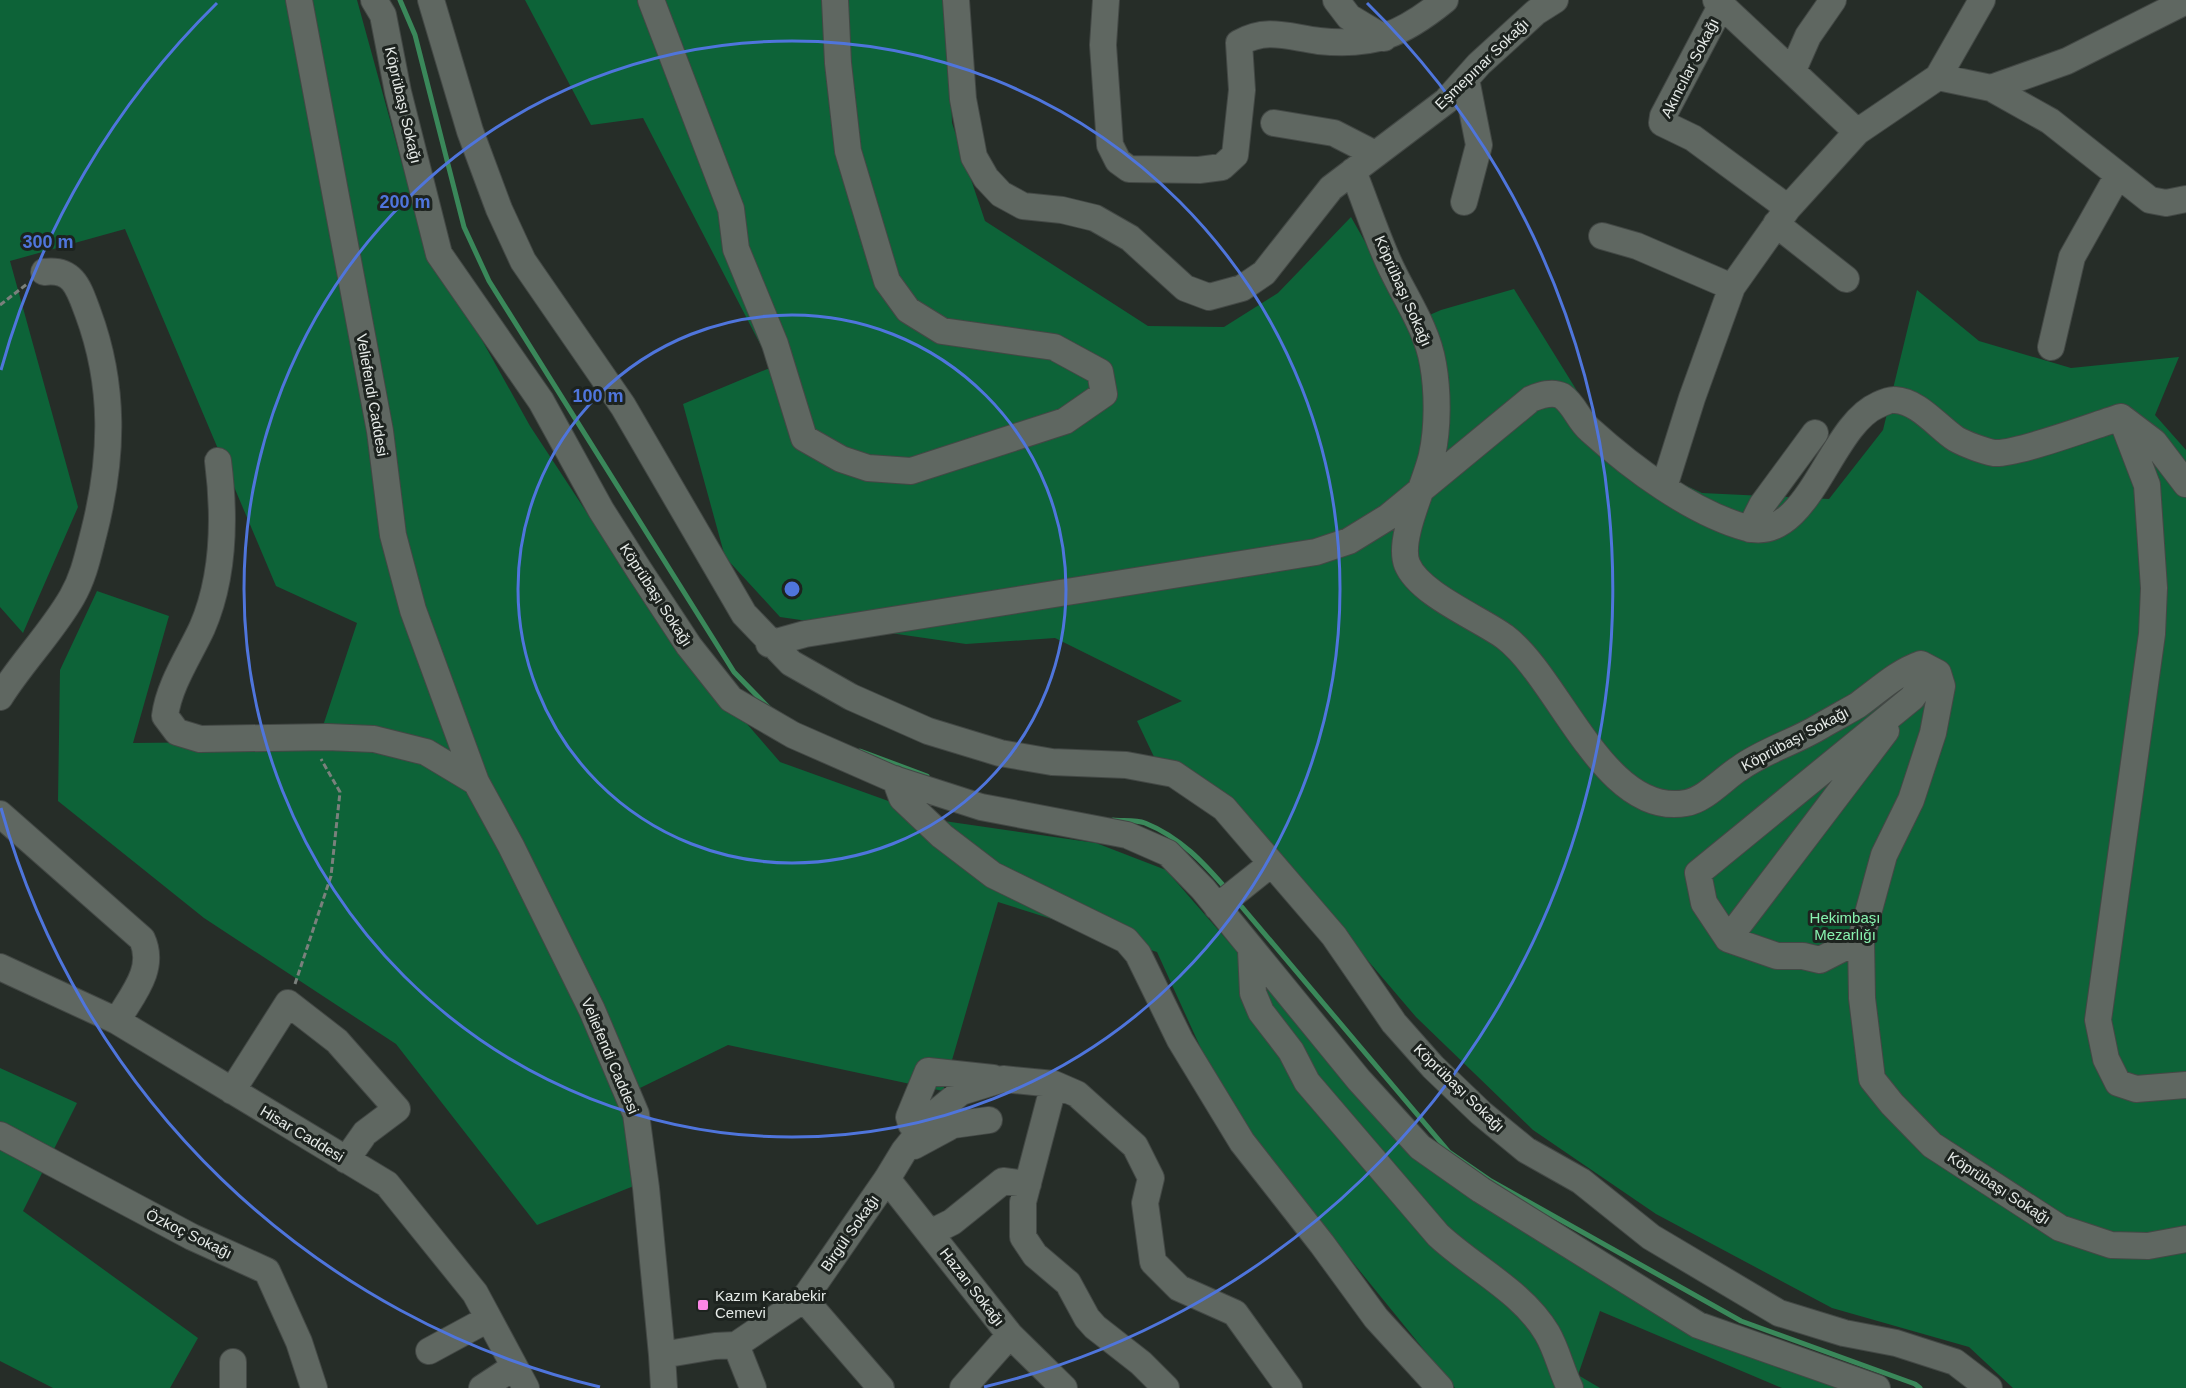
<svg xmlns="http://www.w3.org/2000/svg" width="2186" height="1388" font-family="Arial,sans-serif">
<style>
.green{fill:#0d6338}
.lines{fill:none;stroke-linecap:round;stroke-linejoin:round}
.stream{stroke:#3a885a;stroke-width:5}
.minor-casing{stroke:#434845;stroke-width:28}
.path{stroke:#7a807c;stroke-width:3;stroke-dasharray:6 3;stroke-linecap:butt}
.minor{stroke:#5f6761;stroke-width:26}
.ring{fill:none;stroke:#4f75dc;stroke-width:3}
.poi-dot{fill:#fb86e5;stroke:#1d231f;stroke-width:2}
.labels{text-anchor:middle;stroke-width:6;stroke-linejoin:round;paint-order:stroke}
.street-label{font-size:15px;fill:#e6ebe8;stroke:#1d231f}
.park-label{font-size:15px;fill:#88f2af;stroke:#1d231f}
.poi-label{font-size:15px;fill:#e6ebe8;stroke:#1d231f;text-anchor:start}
.centre{fill:#4f75dc;stroke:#1d231f;stroke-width:3}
.ring-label{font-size:18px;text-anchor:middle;font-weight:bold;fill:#4f75dc;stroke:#1d231f;stroke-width:6;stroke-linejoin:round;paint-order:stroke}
</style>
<rect width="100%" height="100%" fill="#262d28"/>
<path class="green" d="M0,0H357L420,229L530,426L660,624L780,762L944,821L1096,843L1166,870L1294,1017L1527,1228L1778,1368L1869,1388H1782L1600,1311L1578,1375L1600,1388H1455L1229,1110L1157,952L998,902L943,1091L728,1045L640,1088L656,1177L537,1225L396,1044L204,918L58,801L60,670L97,591L169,616L133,743L318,741L357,623L276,586L125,229L10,261L78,507L23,633L0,607Z
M525,0H948L952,123L985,221L1148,326L1224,327L1278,293L1351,217L1411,323L1441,310L1514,289L1600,428L1657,472L1702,493L1829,499L1883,430L1917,290L1979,341L2071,368L2179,357L2155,415L2186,450V1388H2013L1969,1347L1832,1308L1656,1214L1533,1130L1416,1017L1346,935L1155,759L1137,721L1182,701L1055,638L966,644L780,617L725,557L683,404L772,367L643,118L591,125Z
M0,1068L77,1103L23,1211L198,1338L170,1388H53L0,1361Z"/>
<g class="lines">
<path class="stream" d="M400,0L415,35L464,227L489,281L734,672L770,709
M860,751L927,776
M1113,820C1123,821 1136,820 1145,823C1180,837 1204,863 1228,891
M1236,900L1449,1152L1491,1181L1741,1321L1915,1384L1920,1388"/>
<g class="minor-casing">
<path id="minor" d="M299,0L380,431L393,535L413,610L476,782
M374,0L383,15L398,92L439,254L541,401L601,510L639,570L689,646L731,699L793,735L891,778L981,807L1127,835L1168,853L1203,889L1359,1080L1420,1147L1481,1190L1698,1325L1877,1388
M431,0L470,131L499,209L523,261L623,406L744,614L791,663L851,697L928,731L1000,753L1052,762L1126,765L1174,774L1224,808L1334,936L1394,1023L1433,1067L1481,1113L1526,1150L1581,1181L1651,1237L1779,1313L1844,1333L1896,1343L1955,1362L1989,1388
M651,0L731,209L736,249L775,344L804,438L841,459L868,468L911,471L1065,421L1104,394L1100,372L1054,347L942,331L908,310L887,281L848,151L838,63L835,0
M956,0L963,99L974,157L986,178L1001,194L1023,206L1062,210L1095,218L1130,238L1185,288L1209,297L1242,288L1264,273L1331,188L1446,101L1479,64L1536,12L1555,0
M1106,0L1103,45L1110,145L1118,161L1129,169L1199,170L1222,167L1235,155L1242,90L1239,43C1267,27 1288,37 1319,41C1374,47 1403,34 1445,0
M1336,0L1349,17L1384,38
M1716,0L1857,132L1938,77L1991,88L2067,61L2186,1
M1721,6L1663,116L1662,123L1693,138L1788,208
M1793,70L1808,36L1833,0
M1938,77L1982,0
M1991,88L2050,121L2150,200L2166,203L2186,199
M1274,123L1334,133L1375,154
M1353,171C1365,201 1375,232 1388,261C1403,295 1427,327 1433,364C1438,392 1438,428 1432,455C1426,483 1397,538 1407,564C1419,594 1479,618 1505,637C1560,679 1605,818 1686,803C1705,800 1724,778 1740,768C1765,750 1795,742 1821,726C1833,719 1846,712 1858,705C1879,690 1896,673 1921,664L1938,673L1942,686L1933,733L1911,800L1884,855L1861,939L1862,998L1872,1079L1892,1104L1932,1145L2060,1228L2111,1245L2148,1246L2186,1239
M1464,202L1479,145L1466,79
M1776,224L1846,279
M1602,236L1637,246L1732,287
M2051,347L2072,257L2118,175
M2121,417L2147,485L2154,588L2152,634L2098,1020L2106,1059L2118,1083L2136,1089L2186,1085
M218,461C225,516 225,575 202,628C189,656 169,685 165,716L177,732L200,739L327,737L374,739L426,752L476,782L511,846L592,1010L636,1114L646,1188L662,1355
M1664,487L1692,398L1732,287L1788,208L1857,132
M1750,529L1762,505L1815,433
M769,644L805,634L1316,552L1349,541L1388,517L1531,399C1541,395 1552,391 1562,396C1575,405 1578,420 1590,430C1632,468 1692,513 1747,528C1809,544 1829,426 1878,405C1882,403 1891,399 1895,400C1918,401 1938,427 1956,439C1965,444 1983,451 1994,453C2016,455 2095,425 2121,417L2154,442L2186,484
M0,697C22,662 52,632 72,597C84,576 88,555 94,532C113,457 115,386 88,313C79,289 74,268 44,272
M895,779L902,798L942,836L993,875L1126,940L1138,954L1180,1040L1242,1142L1322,1244L1376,1318L1440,1388
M0,814L142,939C156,969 132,995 117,1021
M1217,907L1271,864
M1728,939L1886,731
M1861,939L1820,960L1803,956H1777L1728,939L1704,903L1698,873L1912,698L1932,670
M1251,950L1253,993L1261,1012L1291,1051L1307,1082L1438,1235C1473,1268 1522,1291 1547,1333C1557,1350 1561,1370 1570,1388
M0,967L117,1021L387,1184L475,1293L526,1388
M1054,1084L1023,1202V1237L1035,1255L1068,1283L1087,1318L1095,1327L1141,1363L1166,1388
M232,1091L288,1003L337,1041L397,1109L365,1133L346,1160
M922,1129L911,1124L909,1117L928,1071L993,1078
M0,1135L192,1237L267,1271L299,1342L314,1388
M914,1146L953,1125L989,1120
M887,1179L1010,1335L1064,1388
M930,1233L952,1222L1003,1181L1028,1184
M804,1299L881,1388
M736,1345L753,1388
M429,1351L488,1319
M233,1362V1388
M482,1388L514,1367
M664,1388L662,1355L715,1346L736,1345L804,1299L887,1179L904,1151L934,1114L961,1092L1003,1079L1054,1084L1077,1094L1135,1146L1151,1178L1145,1203L1153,1262L1179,1288L1235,1313L1289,1388
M963,1388L1010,1335"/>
</g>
<path class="path" d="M0,305L27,284
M295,984L331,876L340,792L321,759"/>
<use href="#minor" class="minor"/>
</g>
<g class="ring">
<circle cx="792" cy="589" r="274"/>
<circle cx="792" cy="589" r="548"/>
<path d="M600 1387A821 821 0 0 1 1 808M1 370A821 821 0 0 1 217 3M1367 3A821 821 0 0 1 984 1387"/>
</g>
<rect class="poi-dot" x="697" y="1299" width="12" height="12" rx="3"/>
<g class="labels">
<g class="street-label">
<text transform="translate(1482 64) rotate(-44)" y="5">Eşmepınar Sokağı</text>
<text transform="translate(1690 68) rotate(-63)" y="5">Akıncılar Sokağı</text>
<text transform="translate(403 105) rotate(77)" y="5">Köprübaşı Sokağı</text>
<text transform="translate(1403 291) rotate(66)" y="5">Köprübaşı Sokağı</text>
<text transform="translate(372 395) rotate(80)" y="5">Veliefendi Caddesi</text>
<text transform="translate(656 595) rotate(57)" y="5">Köprübaşı Sokağı</text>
<text transform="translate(1795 739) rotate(-28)" y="5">Köprübaşı Sokağı</text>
<text transform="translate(610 1056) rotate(67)" y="5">Veliefendi Caddesi</text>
<text transform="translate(1459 1088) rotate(44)" y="5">Köprübaşı Sokağı</text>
<text transform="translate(302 1134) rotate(31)" y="5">Hisar Caddesi</text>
<text transform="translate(1999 1188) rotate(33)" y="5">Köprübaşı Sokağı</text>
<text transform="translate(850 1233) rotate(-55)" y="5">Birgül Sokağı</text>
<text transform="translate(189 1234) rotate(26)" y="5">Özkoç Sokağı</text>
<text transform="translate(972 1287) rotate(52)" y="5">Hazan Sokağı</text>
</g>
<g class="park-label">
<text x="1845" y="923">Hekimbaşı<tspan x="1845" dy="17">Mezarlığı</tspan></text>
</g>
<g class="poi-label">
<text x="715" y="1301">Kazım Karabekir<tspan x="715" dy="17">Cemevi</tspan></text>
</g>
</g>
<circle cx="792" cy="589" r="9" class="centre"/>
<g class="ring-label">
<text x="405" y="208">200 m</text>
<text x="48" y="248">300 m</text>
<text x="598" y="402">100 m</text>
</g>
</svg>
